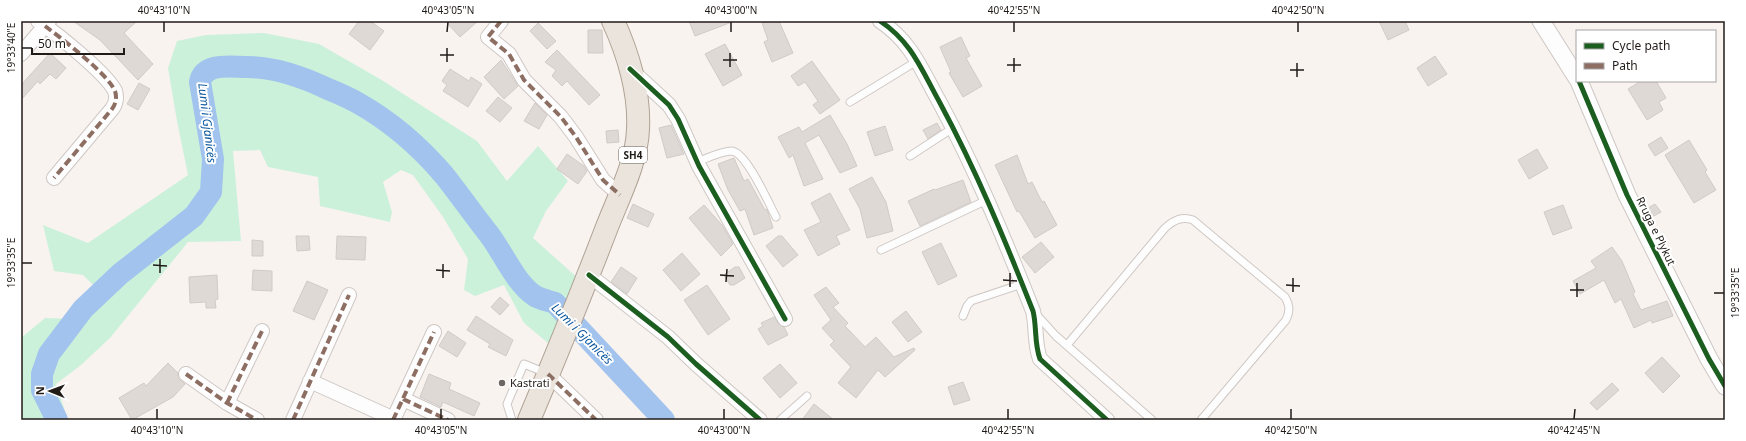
<svg xmlns="http://www.w3.org/2000/svg" width="1746" height="441" font-family="'Noto Sans',sans-serif">
<style>
.green{fill:#cbf1db}
.lines{fill:none;stroke-linecap:round;stroke-linejoin:round}
.river{stroke:#a1c3ed;stroke-width:22}
.building{fill:#dfd9d6;stroke:#d1cbc8}
.service-casing{stroke:#cec8c5;stroke-width:9}
.minor-casing{stroke:#cec8c5;stroke-width:16}
.tertiary-casing{stroke:#cec8c5;stroke-width:19}
.primary-casing{stroke:#afa294;stroke-width:24}
.service{stroke:#fefdfd;stroke-width:7}
.minor{stroke:#fefdfd;stroke-width:14}
.tertiary{stroke:#fefdfd;stroke-width:17}
.primary{stroke:#ebe4dc;stroke-width:22}
.quiet{stroke:#8d6e63;stroke-width:4;stroke-dasharray:8 4;stroke-linecap:butt}
.cycleway-casing{stroke:#fff;stroke-width:8}
.cycleway{stroke:#1b5e20;stroke-width:5}
.ticks{fill:none;stroke:#211b18;stroke-width:1.5}
.poi-dot{fill:#6d6764;stroke:#fff;stroke-width:1.5}
.labels{text-anchor:middle;stroke-width:4;stroke-linejoin:round;paint-order:stroke}
.shield{fill:#fff;stroke:#645f5d;stroke-width:1}
.shield-label{font-size:10px;font-weight:bold;fill:#211b18}
.street-label{font-size:11px;fill:#211b18;stroke:#fff}
.poi-label{font-size:11px;fill:#211b18;stroke:#fff;text-anchor:start}
.water-label{font-size:12px;font-style:italic;fill:#09569e;stroke:#fff}
.neatline{fill:none;stroke:#211b18;stroke-width:1.5}
.ticks-label{font-size:10px;text-anchor:middle;fill:#211b18}
</style>
<rect width="100%" height="100%" fill="#f9f3f0"/>
<path class="green" d="M264,33L319,44L380,79L477,141L507,181L538,146L568,181L546,211L533,238L580,280L548,343L524,323L504,285L475,296L464,290L468,259L443,217L413,175L401,170L383,182L392,212L390,222L320,206L318,177L268,167L260,150L233,151L241,241L188,242L110,338L81,365L56,384L68,420H21V338L45,318L78,319L102,294L83,275L54,271L43,225L88,243L188,175L177,121L168,68L177,41L206,35Z"/>
<g class="lines">
<path class="river" d="M57,420L42,390V374L49,354L83,309L120,274L194,216L211,192L213,159L200,82C204,62 231,67 247,67C275,67 303,77 328,89C338,93 349,98 358,103C390,121 420,147 444,175C459,194 473,214 488,233C503,252 515,283 535,296C540,299 549,301 555,303L664,420"/>
</g>
<path class="building" d="M73,21H137L124,33L153,64L138,80L100,40Z
M359,21H370L384,31L370,50L349,34Z
M445,21H478L460,37Z
M689,21H732V22L695,36Z
M767,21H779L793,53L772,62L764,42L768,40L762,23Z
M1379,21H1405L1409,30L1388,40Z
M538,23L556,41L547,49L530,31Z
M588,30H602L603,53H588Z
M961,37L970,56L966,58L982,86L963,97L949,73L951,72L940,47Z
M725,44L742,75L723,86L705,54Z
M557,50L600,95L589,105L567,81L562,86L552,76L556,70L545,62Z
M50,53L66,68L56,79L50,74L40,84L38,81L21,100V85Z
M1435,56L1447,74L1428,86L1417,68Z
M501,60L518,86L504,99L484,77Z
M812,61L840,100L820,114L813,105L818,101L805,82L798,86L791,76Z
M450,69L469,81L471,77L482,84L468,107L443,91L447,85L442,81Z
M1641,81H1656L1666,98L1659,102L1663,110L1647,120L1628,89Z
M139,83L150,89L138,110L127,104Z
M498,97L512,108L500,122L486,111Z
M535,103L547,115L539,129L524,121Z
M830,115L847,144L857,166L840,173L819,135L805,143L823,179L804,186L793,155L789,158L778,137L799,127L802,132Z
M937,123L941,130L928,139L923,130Z
M671,125L684,154L667,158L659,128Z
M885,126L893,150L875,156L867,132Z
M618,130L619,142L607,143L606,131Z
M1661,137L1668,148L1655,156L1648,145Z
M1689,140L1707,170L1705,172L1716,190L1694,203L1665,155Z
M1537,149L1548,168L1529,179L1518,160Z
M567,154L584,166L587,171L578,184L557,169Z
M1017,155L1028,184L1032,182L1042,202L1044,201L1057,225L1035,238L1019,211L1017,212L995,165Z
M734,158L744,181L748,179L765,210L767,209L773,228L754,235L745,209L740,211L728,190L718,164Z
M872,177L886,202L893,231L867,238L860,209L849,189Z
M963,180L971,202L920,226L908,201L934,189L935,190Z
M830,193L850,230L836,236L840,244L818,256L804,230L821,222L811,203Z
M633,204L654,214L648,227L627,218Z
M1655,204L1661,212L1652,217L1646,209Z
M704,205L722,225L733,244L721,256L689,218Z
M1563,205L1572,228L1553,235L1544,212Z
M296,236H309L310,250L297,251Z
M337,236L366,237L365,260L336,259Z
M778,236H782L798,255L783,267L766,246Z
M252,240L263,241V256H252Z
M1041,242L1054,257L1035,273L1022,257Z
M941,243L957,276L938,285L922,252Z
M1612,247L1622,261L1635,292L1633,294L1641,310L1667,301L1673,316L1652,323L1651,320L1634,328L1621,299L1615,303L1604,280L1580,294L1573,281L1596,268L1591,261Z
M682,253L700,274L681,291L663,270Z
M621,267L637,278L627,294L611,282Z
M735,267H739L745,278L734,285H730L725,277V274Z
M253,270L272,271V291L252,290Z
M217,275L218,299L215,300L216,308H206V302L190,303L189,277Z
M307,281L328,290L314,320L293,311Z
M707,285L730,319L708,335L684,300Z
M826,287L839,303L833,307L848,323L845,326L865,347L876,337L894,357L914,348L915,350L885,377L878,370L856,398L838,383L851,367L830,345L834,341L822,328L831,320L814,295Z
M500,297L509,305L500,315L491,307Z
M906,311L922,332L908,342L892,322Z
M476,316L513,340L506,356L488,347L490,344L467,330Z
M774,317L778,323L784,327L788,335L768,345L758,329L763,326L761,323Z
M448,331L466,343L457,357L439,346Z
M1662,357L1680,376L1663,393L1645,373Z
M168,363L178,373V378L185,384L173,397L132,420L119,398L144,383L146,386Z
M780,364L797,383L780,398L763,378Z
M429,374L451,383L449,389L480,403L474,416L443,402L441,407L420,397Z
M963,382L970,400L954,405L948,387Z
M1612,383L1619,390L1597,410L1590,403Z
M814,404L834,420H802Z"/>
<g class="lines">
<g class="service-casing">
<path id="service" d="M850,102L917,61
M910,156L953,128
M697,162C708,158 721,151 732,151C747,153 769,204 776,217
M881,250L987,200
M1036,314L1056,336L1152,420
M963,316L967,306L971,301L1022,284
M1067,345L1165,228C1174,220 1182,216 1193,220L1285,297C1290,306 1290,311 1286,320L1201,420
M512,420L507,404L524,364L546,373
M780,420L807,396"/>
</g>
<g class="minor-casing">
<path id="minor" d="M38,21C56,33 107,74 115,91C117,97 116,104 112,109L54,178
M501,21L488,37L509,54L524,80L561,117L576,137L603,180L620,195
M880,21C912,42 922,71 940,103C976,170 1005,240 1033,311C1037,327 1034,343 1040,359L1107,420
M21,54L49,21
M631,70L669,105L678,119L699,166L785,319
M589,275L668,337L696,364L760,420
M186,374L227,403L257,420
M548,374L596,420
M310,381L394,419
M403,399L448,420
M227,403L262,331
M293,420L349,295
M393,420L434,332"/>
</g>
<g class="tertiary-casing">
<path id="tertiary" d="M1541,21L1577,78
M1579,81L1627,195L1709,359L1725,386"/>
</g>
<g class="primary-casing">
<path id="primary" d="M529,420C556,356 582,292 607,227C619,196 637,162 638,129C640,93 628,53 613,21"/>
</g>
<use href="#service" class="service"/>
<use href="#minor" class="minor"/>
<use href="#tertiary" class="tertiary"/>
<use href="#primary" class="primary"/>
<path class="quiet" d="M501,21L488,37L509,54L524,80L561,117L576,137L603,180L620,195
M45,26C61,38 108,74 115,91C117,97 116,104 112,109L54,178
M186,374L227,403L257,420
M548,374L596,420
M403,399L448,420
M227,403L262,331
M293,420L349,295
M393,420L434,332"/>
<g class="cycleway-casing">
<path id="cycleway" d="M880,21C912,42 922,71 940,103C976,170 1005,240 1033,311C1037,327 1034,343 1040,359L1107,420
M630,69L669,105L678,119L699,166L785,319
M1579,81L1627,195L1709,359L1725,386
M589,275L668,337L696,364L760,420"/>
</g>
<use href="#cycleway" class="cycleway"/>
</g>
<path class="ticks" d="M164,32V22M447,32L448,22M731,32V22M1014,32V22M1298,32V22M22,48H32M440,55H454M723,60H737M447,62V48M1007,65H1021M730,67V53M1290,70H1304M1014,72V58M1297,77V63M22,263H32M153,265L167,266M436,270L450,271M160,273V259M720,275L734,276M443,278V264M1003,280L1017,281M726,282L727,269M1286,285L1300,286M1010,287V273M1570,290H1584M1293,292V278M1714,293H1724M1577,297V283M157,419V409M441,419V409M724,419V409M1008,419V409M1291,419V409M1574,419L1575,409"/>
<circle class="poi-dot" cx="502" cy="383" r="4"/>
<g class="labels">
<rect class="shield" x="619" y="147" width="28" height="16" rx="3"/>
<g class="shield-label">
<text x="633" y="159">SH4</text>
</g>
<g class="street-label">
<text transform="translate(1656 231) rotate(64)" y="4">Rruga e Plykut</text>
</g>
<g class="poi-label">
<text x="510" y="387">Kastrati</text>
</g>
<g class="water-label">
<text transform="translate(207 123) rotate(83)" y="4">Lumi i Gjanicës</text>
<text transform="translate(582 334) rotate(45)" y="4">Lumi i Gjanicës</text>
</g>
</g>
<rect width="1746" height="441" fill="none" stroke="#ffffff" stroke-width="44"/>
<rect x="1576" y="30" width="140" height="52" fill="#ffffff" stroke="#a6a4a3"/>
<rect x="1584" y="43" width="20" height="6" fill="#1b5e20" stroke="#a6a4a3"/>
<text x="1612" y="50" font-size="12" fill="#211b18">Cycle path</text>
<rect x="1584" y="63" width="20" height="6" fill="#8d6e63" stroke="#a6a4a3"/>
<text x="1612" y="70" font-size="12" fill="#211b18">Path</text>
<g transform="translate(50 391) rotate(271)" stroke="#ffffff" stroke-width="3" paint-order="stroke">
<path d="M0-3L7 15L0 10L-7 15Z" fill="#211b18"/>
<text y="-6" font-size="11" font-weight="bold" text-anchor="middle" fill="#211b18">N</text>
</g>
<path d="M32 48v6h92v-6" fill="none" stroke="#211b18" stroke-width="2"/>
<text x="38" y="48" font-size="12" fill="#211b18" stroke="#ffffff" stroke-width="3" paint-order="stroke">50 m</text>
<rect x="22" y="22" width="1702" height="397" class="neatline"/>
<g class="ticks-label">
<text x="164" y="14">40°43'10"N</text>
<text x="448" y="14">40°43'05"N</text>
<text x="731" y="14">40°43'00"N</text>
<text x="1014" y="14">40°42'55"N</text>
<text x="1298" y="14">40°42'50"N</text>
<text transform="translate(11 48) rotate(-90)" y="4">19°33'40"E</text>
<text transform="translate(11 263) rotate(-90)" y="4">19°33'35"E</text>
<text transform="translate(1735 293) rotate(-90)" y="4">19°33'35"E</text>
<text x="157" y="434">40°43'10"N</text>
<text x="441" y="434">40°43'05"N</text>
<text x="724" y="434">40°43'00"N</text>
<text x="1008" y="434">40°42'55"N</text>
<text x="1291" y="434">40°42'50"N</text>
<text x="1574" y="434">40°42'45"N</text>
</g>
</svg>
